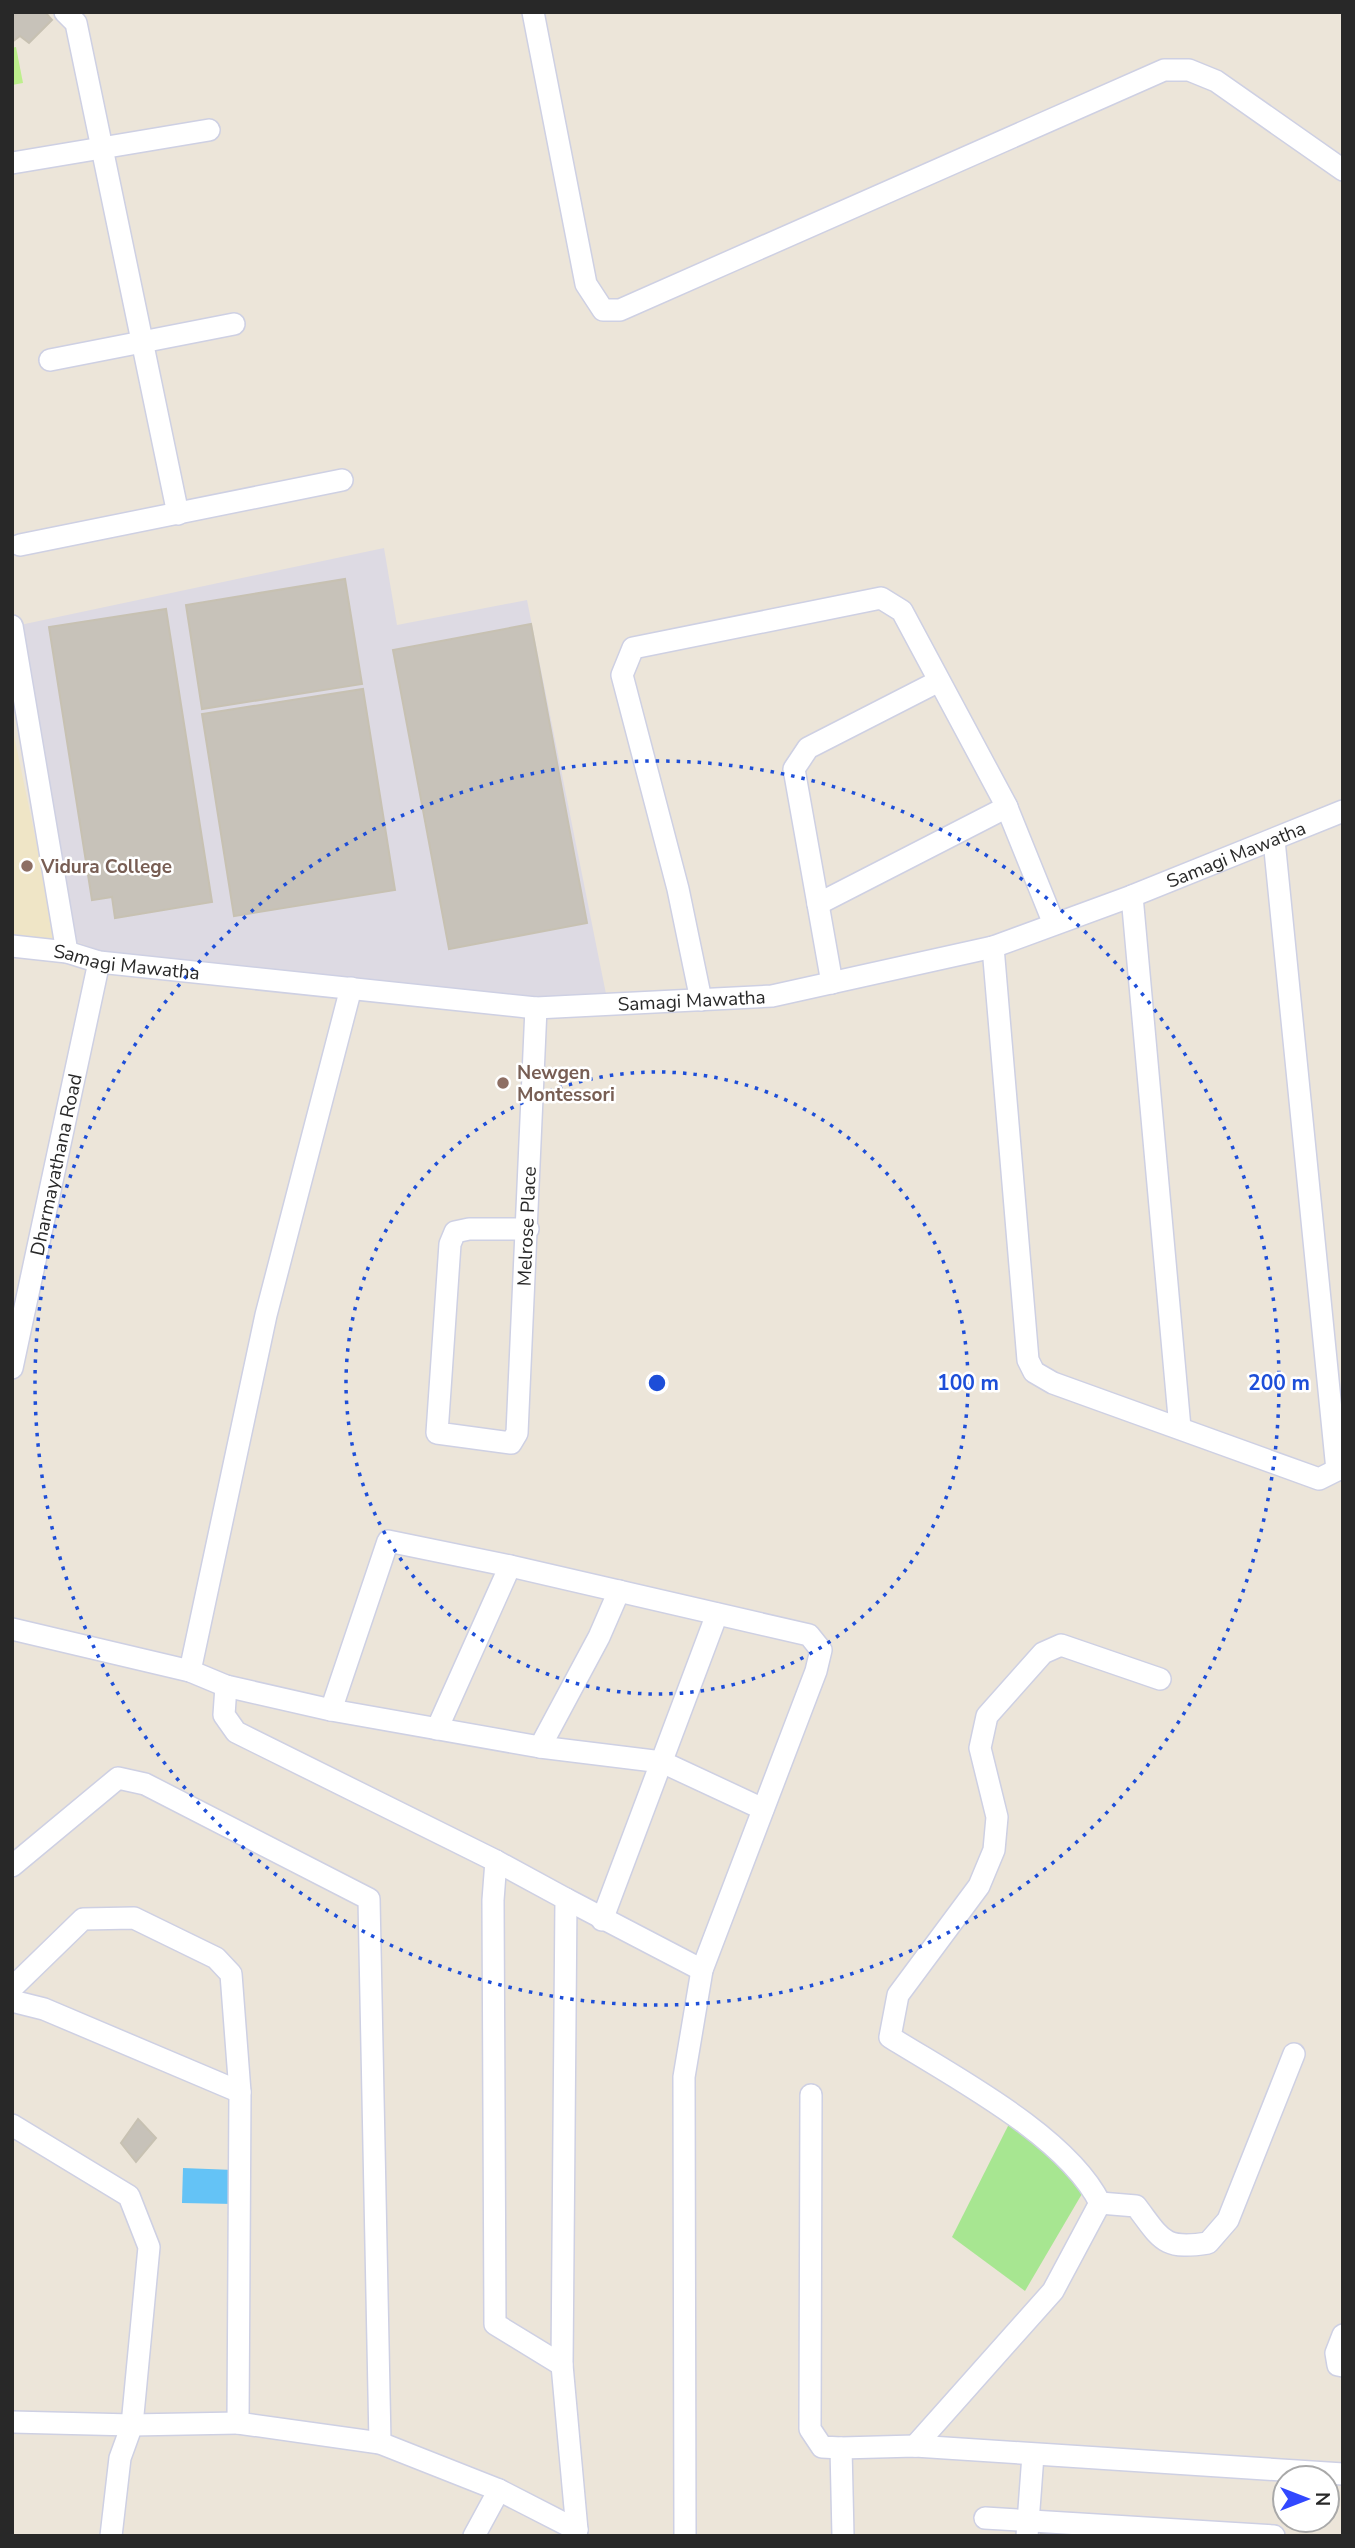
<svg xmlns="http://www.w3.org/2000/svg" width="1355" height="2548" font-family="'Nunito Sans',sans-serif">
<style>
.industrial{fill:#dddae3}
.education{fill:#efe5c6}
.green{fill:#a7e691}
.pitch{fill:#bdef8c}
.water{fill:#64c3f6}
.building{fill:#c7c2b9;stroke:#c7c1b2;stroke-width:2}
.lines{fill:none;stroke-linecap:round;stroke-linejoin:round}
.minor-casing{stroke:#ced0e3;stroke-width:24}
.minor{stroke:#fff;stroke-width:21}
.ring{fill:none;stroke:#1d4ed8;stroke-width:3.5;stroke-dasharray:3.5 7}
.education-dot{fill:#8d6e63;stroke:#fff;stroke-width:2.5}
.labels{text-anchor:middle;stroke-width:5;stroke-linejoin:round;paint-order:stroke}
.street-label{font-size:19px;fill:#282828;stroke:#fff}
.education-label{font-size:19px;font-weight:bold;fill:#785e54;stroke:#fff;text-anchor:start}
.centre{fill:#1d4ed8;stroke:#fff;stroke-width:3.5}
.ring-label{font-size:21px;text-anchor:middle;font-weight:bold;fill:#1d4ed8;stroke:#fff;stroke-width:5;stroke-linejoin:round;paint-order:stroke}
</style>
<rect width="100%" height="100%" fill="#ece5d9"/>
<path class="industrial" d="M384,548L397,625L527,600L606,994L536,997L419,988L102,951L77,942L20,625Z"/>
<path class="education" d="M12,726L26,793L57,941L12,939Z"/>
<path class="green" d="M1010,2122L1086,2187L1025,2291L952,2237Z"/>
<path class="pitch" d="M16,47L23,83L12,85V48Z"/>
<path class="water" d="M183,2168L234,2170V2204L182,2203Z"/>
<path class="building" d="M12,12H45L52,20L29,43L20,36L12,42Z
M345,579L362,684L202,709L186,605Z
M166,609L212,902L115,918L112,897L92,900L49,627Z
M531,624L587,923L449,949L393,650Z
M363,689L395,890L234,916L202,714Z
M138,2119L156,2138L136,2162L121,2143Z
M1041,2533L1087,2536H1041Z"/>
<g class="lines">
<g class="minor-casing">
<g id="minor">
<path d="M65,12L76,23L178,514"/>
<path d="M533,12L586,284L603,310H620L1164,70H1189L1216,81L1343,170"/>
<path d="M12,163L209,130"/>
<path d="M50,360L234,324"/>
<path d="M20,545L342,480"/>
<path d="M12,626L67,952"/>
<path d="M1274,840L1337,1470"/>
<path d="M1132,896L1180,1428"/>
<path d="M818,904L1007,807"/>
<path id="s1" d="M12,946L67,952L99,962L536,1008L772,996L993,947L1132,896L1343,811"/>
<path d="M993,947L1028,1360L1034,1372L1053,1383L1319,1479L1337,1470"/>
<path d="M832,983L794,769L808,748L939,681"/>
<path d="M701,1000L678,889L622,675L633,648L881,598L902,611L1006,805L1054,924"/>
<path id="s2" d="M528,1229H469L455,1232L450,1244L437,1433L511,1443L517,1433L536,1008"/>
<path id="s3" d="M12,1368L99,962"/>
<path d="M12,1629L190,1671L226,1686L331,1710L540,1747L662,1762L763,1809"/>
<path d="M190,1671L266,1315L351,988"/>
<path d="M226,1686L224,1715L236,1732L496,1861L566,1899L562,2365L577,2530"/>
<path d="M331,1710L388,1541L510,1566L809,1635L821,1650L816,1671L702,1970L684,2077L685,2536"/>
<path d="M437,1729L510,1566"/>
<path d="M540,1747L599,1637L619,1591"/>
<path d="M496,1861L493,1900L495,2324L562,2365"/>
<path d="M12,1866L118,1778L145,1784L369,1899L380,2443"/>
<path d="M566,1899L702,1970"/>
<path d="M602,1920L717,1614"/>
<path d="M12,1988L83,1919L134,1918L216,1958L231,1974L240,2092L238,2423L380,2443L499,2490L577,2530"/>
<path d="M12,2001L44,2009L240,2092"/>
<path d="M811,2095L810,2429L822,2447L841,2448"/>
<path d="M12,2125L129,2196L149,2247L132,2425L120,2458L111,2536"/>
<path d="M1100,2203L1136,2206C1162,2240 1163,2250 1208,2243L1228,2220L1294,2054"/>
<path d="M1343,2335L1336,2353L1338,2365L1343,2366"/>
<path d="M12,2422L132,2425L238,2423"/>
<path d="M915,2446L1053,2291L1100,2203C1067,2136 954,2077 890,2037L898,1995L979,1886L994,1850L997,1817L980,1748L987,1716L1043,1653L1061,1645L1160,1679"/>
<path d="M985,2518L1274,2536"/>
<path d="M474,2536L499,2490"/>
<path d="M843,2536L841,2448L915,2446L1343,2474"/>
<path d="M1027,2536L1033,2455"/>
</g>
</g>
<use href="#minor" class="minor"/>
</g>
<g class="ring">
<circle cx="657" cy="1383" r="311"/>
<circle cx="657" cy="1383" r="622"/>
</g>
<g class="education-dot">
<circle cx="27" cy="866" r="7"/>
<circle cx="503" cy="1083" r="7"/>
</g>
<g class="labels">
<g class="street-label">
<text dy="7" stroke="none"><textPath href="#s1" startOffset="1251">Samagi Mawatha</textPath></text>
<text dy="7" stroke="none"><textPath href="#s1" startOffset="116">Samagi Mawatha</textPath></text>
<text dy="7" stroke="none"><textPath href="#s1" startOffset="684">Samagi Mawatha</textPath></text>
<text dy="7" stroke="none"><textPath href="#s3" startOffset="208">Dharmayathana Road</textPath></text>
<text dy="7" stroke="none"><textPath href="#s2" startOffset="569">Melrose Place</textPath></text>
</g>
<g class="education-label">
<text x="41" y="873">Vidura College</text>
<text x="517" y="1079">Newgen<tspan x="517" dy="22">Montessori</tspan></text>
</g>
</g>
<circle cx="657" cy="1383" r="10" class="centre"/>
<g class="ring-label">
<text x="968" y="1390">100 m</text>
<text x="1279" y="1390">200 m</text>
</g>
<rect width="1355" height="2548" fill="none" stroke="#282828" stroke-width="28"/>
<g transform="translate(1306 2499) rotate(90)"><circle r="33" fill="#ffffff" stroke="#a9a9a9" stroke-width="2"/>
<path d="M0-5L12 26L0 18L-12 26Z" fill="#3248ff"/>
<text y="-10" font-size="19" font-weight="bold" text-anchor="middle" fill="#282828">N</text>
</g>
</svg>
